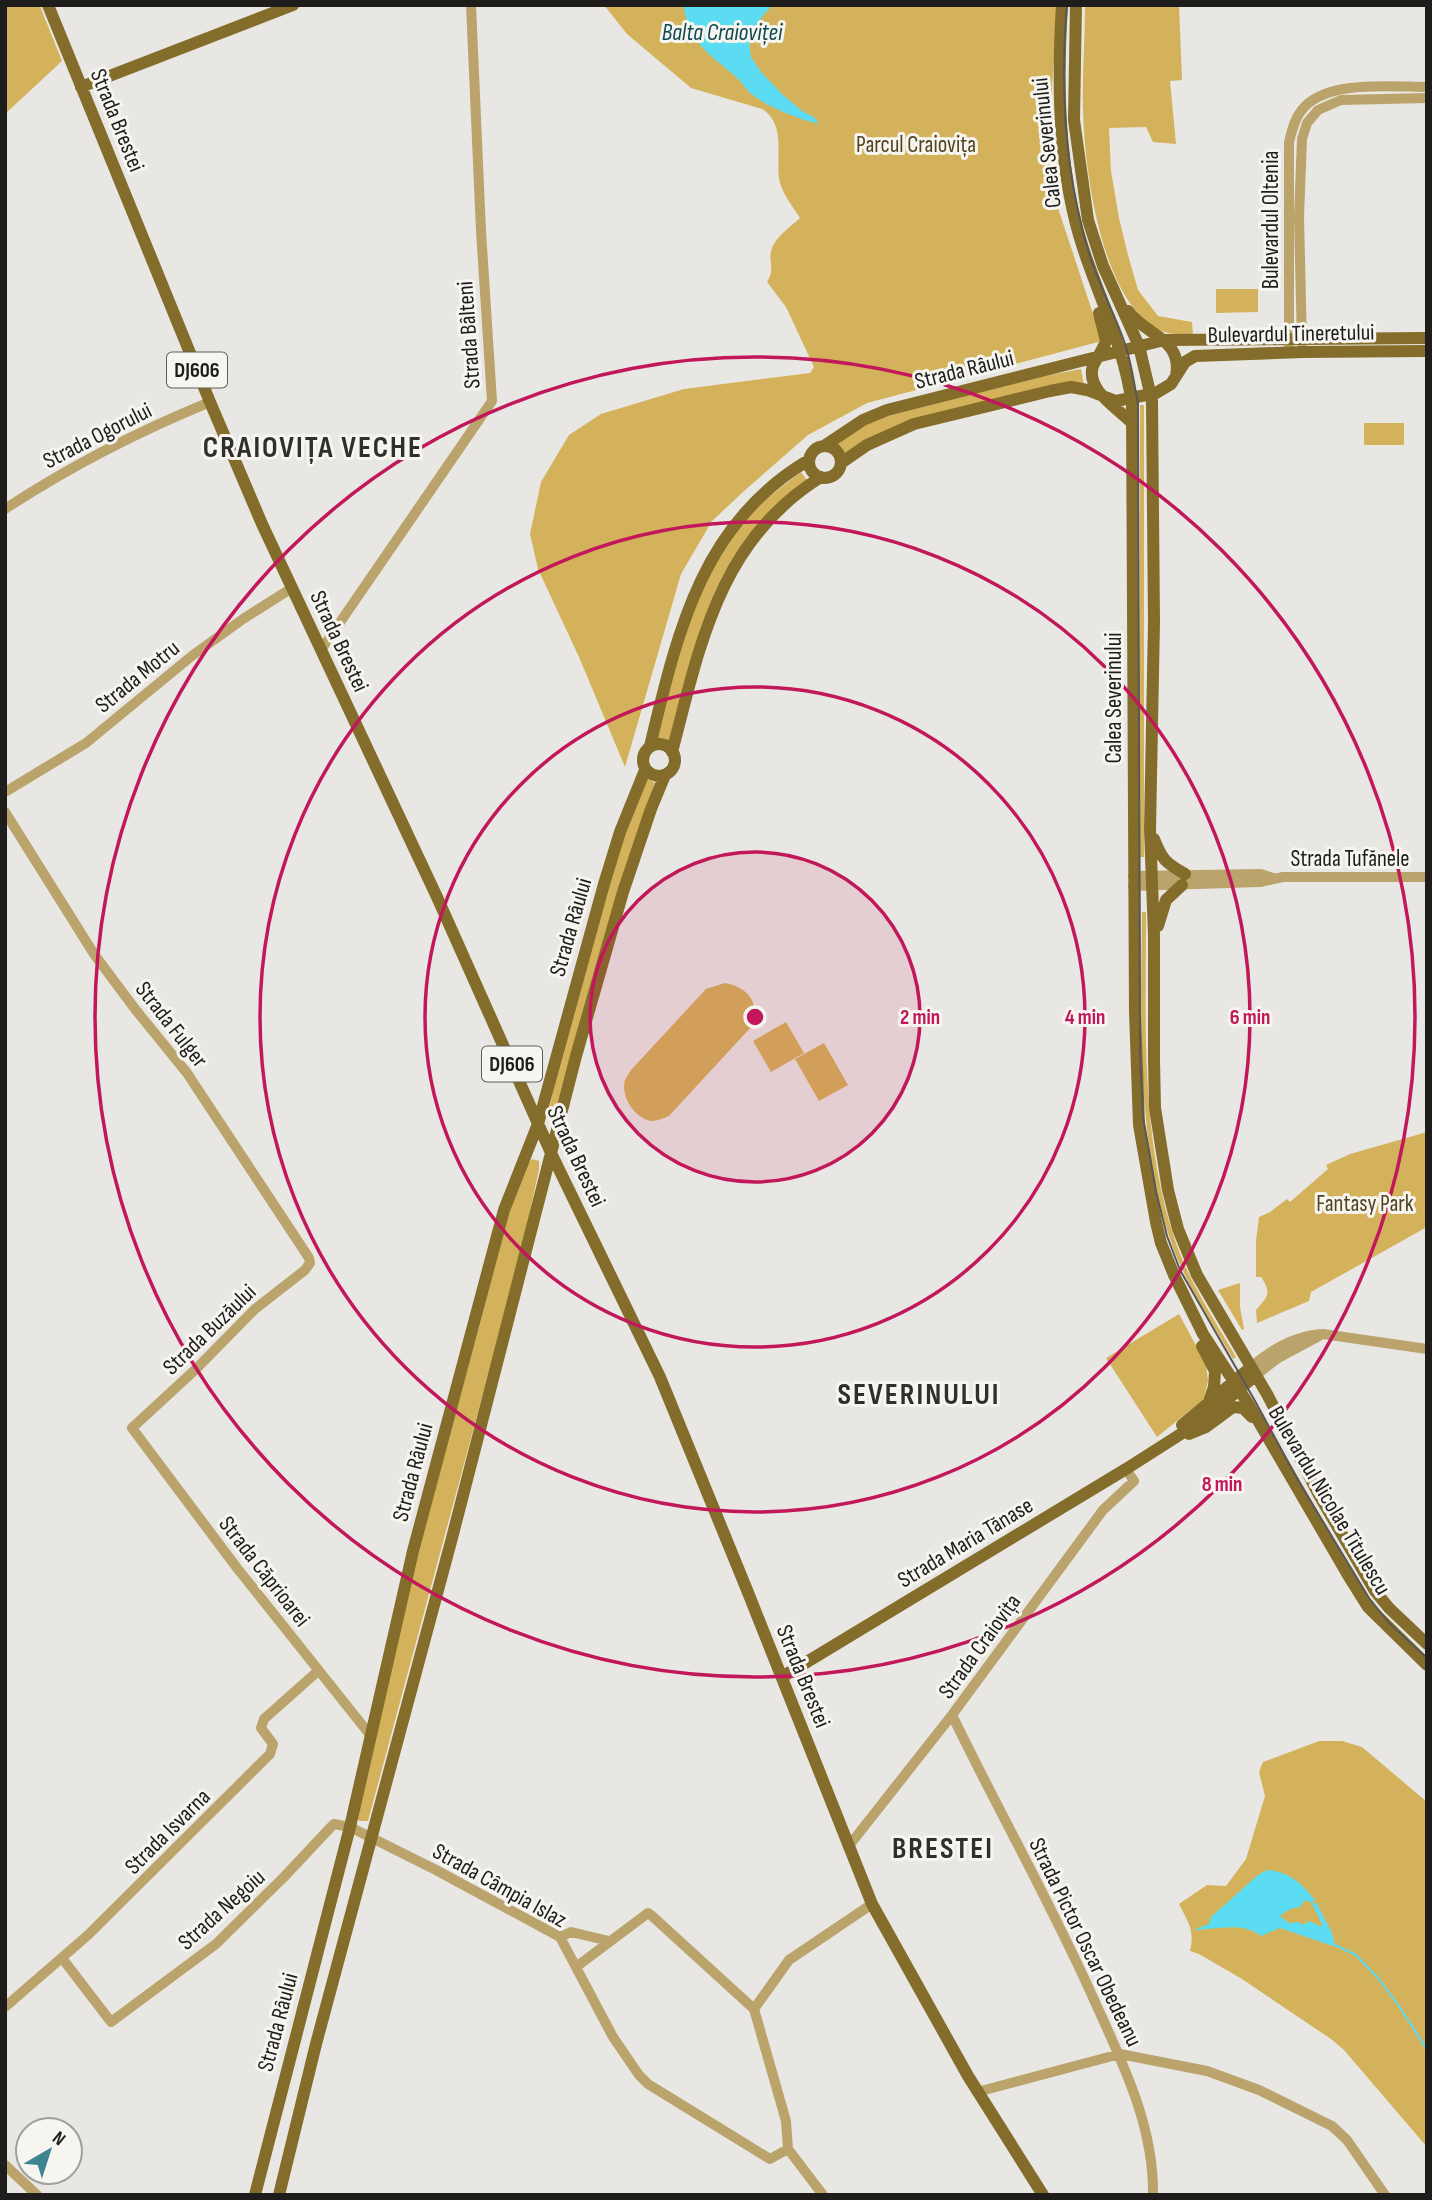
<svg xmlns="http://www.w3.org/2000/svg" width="1432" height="2200" font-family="'Sofia Sans Condensed',sans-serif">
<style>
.green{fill:#d3b25b}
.water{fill:#5cdcf3}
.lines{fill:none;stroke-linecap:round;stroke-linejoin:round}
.stream{stroke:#5cdcf3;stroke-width:2}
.minor{stroke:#baa46b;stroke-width:10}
.major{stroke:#846c2a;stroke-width:12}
.tram{stroke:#595856;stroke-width:2}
.ring{fill:none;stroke:#c2185b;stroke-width:3.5}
.labels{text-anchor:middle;stroke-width:6;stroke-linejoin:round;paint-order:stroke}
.shield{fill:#f6f5f0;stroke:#5f5e5c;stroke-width:2}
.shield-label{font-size:21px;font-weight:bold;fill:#1e1d1c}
.street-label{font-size:23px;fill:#1e1d1c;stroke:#f6f5f0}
.park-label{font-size:23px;fill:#51431d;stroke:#f6f5f0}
.water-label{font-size:24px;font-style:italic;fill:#104953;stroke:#f6f5f0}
.district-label{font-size:30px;font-weight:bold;letter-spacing:2px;fill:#312f2c;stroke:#f6f5f0}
.centre{fill:#c2185b;stroke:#f6f5f0;stroke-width:3.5}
.ring-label{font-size:21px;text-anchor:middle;font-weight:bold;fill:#c2185b;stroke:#f6f5f0;stroke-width:6;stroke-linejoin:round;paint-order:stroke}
</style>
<rect width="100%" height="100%" fill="#e9e7e3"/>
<path class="green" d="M5,5L40,6L62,61L5,114Z
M604,5H1058L1052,86L1054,196L1102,341L867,403L808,435L743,492L712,521L681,574L625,767L579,657L538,569L530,534L541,482L569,435L601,414L684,389L810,373L814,367L786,307L767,282C776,268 767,261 772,248C776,237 791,226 800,218C793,207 784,196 780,183C774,159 788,126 762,109L691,88L627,34Z
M1119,5H1179L1182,80L1170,81L1176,144L1153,142L1146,127L1109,128L1111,171L1119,218L1128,255L1138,290L1158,316L1192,322L1193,335C1184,334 1170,335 1162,331C1101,306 1084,166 1083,109C1082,75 1085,41 1085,7Z
M1216,289H1258V312L1216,313Z
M1081,369L1084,385L912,421L846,453L836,443L870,420L1044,376Z
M1140,405H1144V857H1140Z
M1364,423H1404V445H1364Z
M801,472L807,480C790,496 770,510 755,528C703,588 690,668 670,742L655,738L688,620L705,580L746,517L770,496Z
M644,777L655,783L553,1131L548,1115L561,1053L608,886Z
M1142,912H1146C1146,1019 1140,1130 1173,1234C1187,1279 1213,1317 1236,1357L1233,1359C1210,1319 1183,1280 1169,1236C1136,1132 1141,1019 1142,912Z
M725,983C748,987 761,1004 752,1026L669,1116C664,1118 657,1121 652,1121C635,1119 620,1096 625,1080C627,1076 629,1073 631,1070L706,989Z
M786,1022L804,1053L771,1072L753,1041Z
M824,1043L848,1085L819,1101L795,1059Z
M1427,1132V1227L1311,1292L1309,1301L1257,1323L1256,1310C1268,1296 1272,1293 1261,1277H1256V1241L1259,1217L1270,1212L1287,1199L1290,1202L1328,1169L1326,1165L1350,1154Z
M532,1159L539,1161V1169L522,1248L368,1821H360L356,1819L422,1536L478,1331L512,1198L527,1164Z
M1240,1283V1307L1244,1329L1242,1330L1218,1290Z
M1179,1314L1206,1364L1208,1381L1204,1399L1157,1437L1106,1358Z
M1319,1741H1342L1362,1747L1427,1802V2147L1344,2050L1331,2039L1242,1979L1199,1954L1190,1951C1195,1930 1188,1922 1179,1904L1207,1885L1226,1886L1246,1859L1265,1796L1259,1772L1263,1762Z"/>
<path class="water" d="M683,5H772L748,34L751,57L761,72L782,94L802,111L814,117L819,124C796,118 769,108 750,93C745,88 741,81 736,77C707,51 692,47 683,5Z
M1267,1870C1290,1872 1301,1883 1315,1900L1311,1903L1305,1900L1300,1907L1290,1909L1280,1916L1289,1923L1299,1922L1303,1925L1309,1921L1320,1926H1323L1312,1904L1316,1902L1332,1933L1335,1945L1333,1946L1280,1928L1261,1936C1242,1921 1215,1930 1193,1930L1209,1924L1211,1917L1258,1875Z"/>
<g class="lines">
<path class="stream" d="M1335,1945L1356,1955L1378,1978L1401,2009L1427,2050"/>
<path class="minor" d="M1302,344L1299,217L1302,139L1307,123L1318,110L1341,100L1427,98
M1289,352V142C1292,131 1294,120 1301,111C1324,79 1391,87 1427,87
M5,509C69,467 139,431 210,402
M321,650L492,401L481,231L471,5
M5,792L86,743L193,655L243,619L292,588
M5,812L94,954L135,1009L187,1073L309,1258L310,1263L305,1270L255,1309L196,1369L132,1428L237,1568L371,1736
M1133,876L1261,874L1273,878
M1133,886L1260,882L1283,877H1427
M1251,1367C1272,1349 1295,1335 1323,1334L1427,1349
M1256,1375L1278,1358L1319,1336
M952,1715C999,1812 1052,1905 1095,2002C1123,2064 1154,2126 1153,2195
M848,1847L952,1715L1103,1510L1134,1481L1126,1469
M560,1937L571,1932L609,1941
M62,1958L111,2022L216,1944L283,1878L330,1828L334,1824L350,1827L436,1870L560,1937L613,2037L639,2075L648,2084L770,2159L788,2149L823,2195
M576,1967L648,1913L651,1915L754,2009L786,2121L788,2149
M5,2007L88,1935L270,1754L273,1744L261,1728L264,1719L318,1671
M754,2009L789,1960L872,1904
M977,2092L1120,2054L1207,2071L1259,2090L1332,2126L1347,2140L1385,2195
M5,2165L37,2195"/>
<path class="major" d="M48,5L210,402L262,524L437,897L552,1155L660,1377L747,1590L872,1904L968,2076L1043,2195
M1062,5C1057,84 1058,172 1083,248C1100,300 1125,349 1132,405L1135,1012L1139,1125L1156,1222L1161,1243L1174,1275L1203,1334L1249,1405L1348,1575L1368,1607L1427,1665
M1076,5L1074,120L1088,220L1103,266L1139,346L1152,401L1154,622L1150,829L1154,936V1060L1155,1108L1168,1190L1178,1229L1197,1275L1267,1394L1319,1495L1375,1591L1389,1608L1427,1644
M81,87L293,5
M1128,311C1146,336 1183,338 1176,376
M1099,313L1106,341C1103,350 1097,357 1093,366C1085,390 1119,409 1133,424
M809 462a16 16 0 1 1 32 0a16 16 0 1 1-32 0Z
M824,446L863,420L887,410L1164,340L1427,338
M841,463L867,445L914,424L1050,391L1071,387L1087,390L1116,401L1156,393L1171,384L1185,362L1195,356L1302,352L1427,351
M643 760a16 16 0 1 1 32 0a16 16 0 1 1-32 0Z
M650,746C677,634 701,523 809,460
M672,752C700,645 719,540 821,477
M1154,839C1162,860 1166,863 1185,874
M1158,926L1166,900L1182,885
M1202,1346L1215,1371L1214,1387L1209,1402
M1182,1425L1251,1367
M1189,1434L1206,1427L1233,1407L1243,1408L1252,1417
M782,1677L1126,1469L1184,1432L1228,1399L1256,1375
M255,2195L350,1827L413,1551L504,1210L538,1124L604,884L620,832L645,770
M279,2195L316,2044L452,1538L576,1056L623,892L651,809L665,775"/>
<path class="tram" d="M1067,5C1060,87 1065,172 1088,250C1097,281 1113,310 1124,341C1131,360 1134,383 1138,404L1140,1053L1143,1117L1156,1191L1167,1236L1180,1270L1255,1401L1299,1482L1369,1598L1389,1623L1427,1658"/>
</g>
<circle cx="755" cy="1017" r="165" fill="#c2185b" fill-opacity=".12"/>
<g class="ring">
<circle cx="755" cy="1017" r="165"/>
<circle cx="755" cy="1017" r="330"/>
<circle cx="755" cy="1017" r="495"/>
<circle cx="755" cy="1017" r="660"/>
</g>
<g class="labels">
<g class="shield">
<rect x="167" y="352.5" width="60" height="35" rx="5"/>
<rect x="482" y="1046.5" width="60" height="35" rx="5"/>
</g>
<g class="shield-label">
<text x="197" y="377">DJ606</text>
<text x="512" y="1071">DJ606</text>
</g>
<g class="street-label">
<text transform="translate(118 120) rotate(68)" y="8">Strada Brestei</text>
<text transform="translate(1046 143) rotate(-96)" y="8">Calea Severinului</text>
<text transform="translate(1270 220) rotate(-90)" y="8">Bulevardul Oltenia</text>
<text transform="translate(1291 333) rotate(-1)" y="8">Bulevardul Tineretului</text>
<text transform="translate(468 335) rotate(-94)" y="8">Strada Bâlteni</text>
<text transform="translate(964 369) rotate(-14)" y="8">Strada Râului</text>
<text transform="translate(97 435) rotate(-27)" y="8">Strada Ogorului</text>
<text transform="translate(340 641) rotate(65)" y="8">Strada Brestei</text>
<text transform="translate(137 676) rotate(-39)" y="8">Strada Motru</text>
<text transform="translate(1113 698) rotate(-90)" y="8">Calea Severinului</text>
<text x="1350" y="866">Strada Tufănele</text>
<text transform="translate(570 927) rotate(-74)" y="8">Strada Râului</text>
<text transform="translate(172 1024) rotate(52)" y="8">Strada Fulger</text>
<text transform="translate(577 1156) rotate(65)" y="8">Strada Brestei</text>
<text transform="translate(209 1329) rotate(-44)" y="8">Strada Buzăului</text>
<text transform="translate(412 1472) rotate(-75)" y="8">Strada Râului</text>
<text transform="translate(1330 1500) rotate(59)" y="8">Bulevardul Nicolae Titulescu</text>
<text transform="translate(965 1542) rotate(-31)" y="8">Strada Maria Tănase</text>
<text transform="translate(265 1571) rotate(52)" y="8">Strada Căprioarei</text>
<text transform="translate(979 1646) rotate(-54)" y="8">Strada Craiovița</text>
<text transform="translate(804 1676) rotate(68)" y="8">Strada Brestei</text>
<text transform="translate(167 1831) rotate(-45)" y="8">Strada Isvarna</text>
<text transform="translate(500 1885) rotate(29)" y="8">Strada Câmpia Islaz</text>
<text transform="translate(221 1909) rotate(-42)" y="8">Strada Negoiu</text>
<text transform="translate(1086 1942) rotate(64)" y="8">Strada Pictor Oscar Obedeanu</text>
<text transform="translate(277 2022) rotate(-75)" y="8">Strada Râului</text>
</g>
<g class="park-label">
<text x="916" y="152">Parcul Craiovița</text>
<text x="1365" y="1211">Fantasy Park</text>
</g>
<g class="water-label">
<text x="722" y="40">Balta Craioviței</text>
</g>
<g class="district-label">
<text x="313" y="457">CRAIOVIȚA VECHE</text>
<text x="919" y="1404">SEVERINULUI</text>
<text x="943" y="1858">BRESTEI</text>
</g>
</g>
<circle cx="755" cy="1017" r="10" class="centre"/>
<g class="ring-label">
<text x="920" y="1024">2 min</text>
<text x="1085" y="1024">4 min</text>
<text x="1250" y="1024">6 min</text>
<text x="1222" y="1491">8 min</text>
</g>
<rect width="1432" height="2200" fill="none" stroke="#1e1d1c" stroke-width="14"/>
<g transform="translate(49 2151) rotate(39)"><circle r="33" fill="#f6f5f0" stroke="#a09f9b" stroke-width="2"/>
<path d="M0-5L12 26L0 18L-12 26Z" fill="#3f8491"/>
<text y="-10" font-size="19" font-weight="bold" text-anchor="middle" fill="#1e1d1c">N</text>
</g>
</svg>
